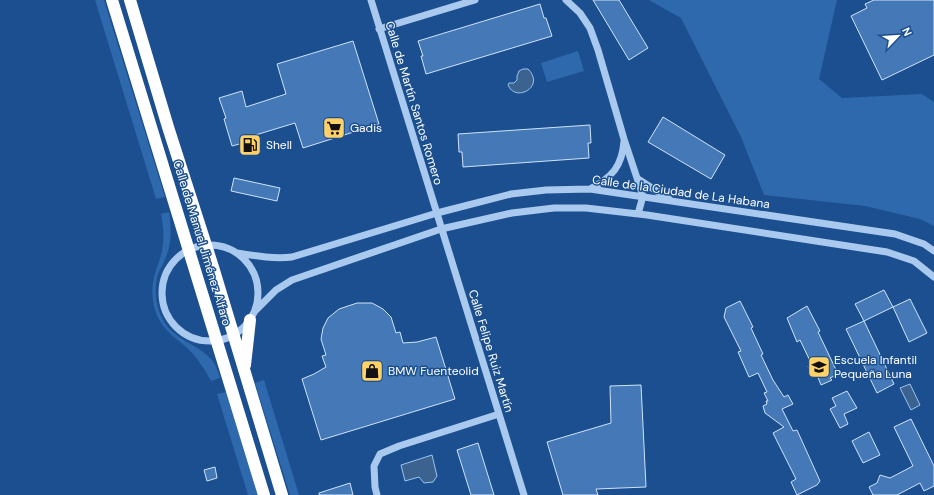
<svg xmlns="http://www.w3.org/2000/svg" width="934" height="495" font-family="'DM Sans',sans-serif">
<style>
.green{fill:#2e69ad}
.water{fill:#3c6290;stroke:#9cc4f0}
.building{fill:#4478b7;stroke:#cfe3fa}
.lines{fill:none;stroke-linecap:round;stroke-linejoin:round}
.minor{stroke:#a9c9ee;stroke-width:7}
.highway{stroke:#fff;stroke-width:12}
.labels{text-anchor:middle;stroke-width:3;stroke-linejoin:round;paint-order:stroke}
.street-label{font-size:12px;fill:#fff;stroke:#1b4f8f}
.poi-label{font-size:12px;fill:#fff;stroke:#1b4f8f;text-anchor:start}
</style>
<rect width="100%" height="100%" fill="#1b4f8f"/>
<path class="green" d="M95,0H104L165,197L156,199Z
M649,0H837L819,79L842,98L922,94L934,102V226L920,219L865,206L764,195L741,137L681,18Z
M578,51L584,71L547,82L541,63Z
M169,212C171,225 172,241 167,254C165,261 161,267 158,274C154,287 155,303 161,316C172,340 195,342 211,359C216,365 218,371 220,378L211,381C204,368 197,357 186,347C177,339 166,332 160,321C152,308 151,291 154,277C157,266 162,256 163,244C164,234 163,224 161,214Z
M264,380L299,495H290L255,383Z
M226,392L258,495H248L217,394Z"/>
<path class="water" d="M523,69H528C546,87 515,103 508,85L509,83H514L517,80V76L519,71Z
M910,384L920,405L911,410L900,388Z
M432,455L437,476L433,482L424,483L419,477L405,481L401,465Z"/>
<path class="building" d="M593,0H619L648,48L629,60Z
M874,0H934V55L882,80L851,16L867,8L865,4Z
M540,4L544,18H546L552,36L426,74L421,56H423L418,41Z
M353,41L379,124L303,148L295,123L249,137L250,141L232,146L224,119L226,118L219,98L242,91L246,107L286,94L277,64Z
M663,117L725,155L711,179L648,142Z
M590,125L591,143H588L589,158L463,167L462,152H459L458,134Z
M234,178L280,188L277,201L231,191Z
M884,290L893,307L910,299L927,333L909,342L893,307L864,321L894,384L877,393L846,329L864,321L855,304Z
M740,301L753,327L751,328L763,354L761,355L773,380L784,397L788,395L793,404L782,409L793,431L797,430L820,481L817,485L797,495L791,482L796,479L773,433L784,427L765,413L763,406L767,404L766,401H768L764,393L767,392L758,373L749,377L738,352L741,351L724,317L726,308Z
M357,303H372L383,309L391,317L396,333L400,332L403,343L417,342L436,337L455,399L321,440L302,379L314,374L326,367L322,356L326,355L321,339L323,328L328,318L339,309Z
M807,306L820,331L818,332L838,374L830,378L832,380L821,385L817,375L813,377L808,366L812,365L800,340L797,342L787,318Z
M641,385L646,487L596,489L598,495H563L547,442L611,423L610,386Z
M847,391L857,408L844,414L848,424L840,428L830,409L836,406L832,398Z
M911,419L934,466V486L924,491L920,483L897,495H873L869,487L877,483L880,475L890,478L913,466L894,427Z
M869,432L880,455L863,463L852,441Z
M478,443L494,495H471L457,450Z
M215,467L217,478L207,481L204,470Z
M350,483L353,495H319V493Z"/>
<g class="lines">
<path class="minor" d="M371,0L524,495
M566,0L580,13L590,28L598,50L624,139L643,196L638,214
M379,29L475,0
M638,179L669,199
M590,189C612,177 622,167 624,141
M162 293a48 48 0 1 1 96 0a48 48 0 1 1-96 0Z
M237,253C256,256 274,259 292,257L437,213L511,194L546,190L590,189L895,234L924,244L934,251
M255,311L276,290L292,280L441,229L512,213L554,208H586L647,215L887,252L914,261L934,277
M377,495L375,487L374,466L380,454L399,446L499,414"/>
<path class="highway" d="M112,0L264,495
M130,0L168,127L213,267L282,495
M245,365L250,320"/>
</g>
<defs>
<g id="supermarket-square" transform="scale(1.15)"><rect x="-9" y="-9" width="18" height="18" rx="4" fill="#ffd166" stroke="#1b4f8f"/><path d="M-6-5.5h2.5l.6 2H6L4.5 2H-2.5L-4.4-4H-6ZM-1.5 3.2a1.3 1.3 0 1 0 .1 0ZM3 3.2a1.3 1.3 0 1 0 .1 0Z" fill="#111"/></g>
<g id="fuel-square" transform="scale(1.15)"><rect x="-9" y="-9" width="18" height="18" rx="4" fill="#ffd166" stroke="#1b4f8f"/><path d="M-5.5-6h7V0h2V4h1.3V-2.5L3-4.5l.8-.8L6-3V5H2.5V1h-1V6h-7ZM-4.2-4.7v3.2H.2V-4.7Z" fill="#111"/></g>
<g id="school-square" transform="scale(1.15)"><rect x="-9" y="-9" width="18" height="18" rx="4" fill="#ffd166" stroke="#1b4f8f"/><path d="M0-5L7-2L0 1L-7-2ZM-4 1L0 2.5L4 1V4Q0 6-4 4Z" fill="#111"/></g>
<g id="shop-square" transform="scale(1.15)"><rect x="-9" y="-9" width="18" height="18" rx="4" fill="#ffd166" stroke="#1b4f8f"/><path d="M-5-2.5h2.3a2.7 3.5 0 0 1 5.4 0H5L5.5 6h-11ZM-1.5-2.5h3a1.5 2.3 0 0 0-3 0Z" fill="#111"/></g>
</defs>
<g fill-rule="evenodd">
<use href="#supermarket-square" x="334" y="128"/>
<use href="#fuel-square" x="250" y="145"/>
<use href="#school-square" x="819" y="367"/>
<use href="#shop-square" x="372" y="371"/>
</g>
<g class="labels">
<g class="street-label">
<text transform="translate(414 103) rotate(73)" y="4">Calle de Martín Santos Romero</text>
<text transform="translate(681 192) rotate(8)" y="4">Calle de la Ciudad de La Habana</text>
<text transform="translate(202 243) rotate(73)" y="4">Calle de Manuel Jiménez Alfaro</text>
<text transform="translate(491 351) rotate(73)" y="4">Calle Felipe Ruiz Martín</text>
</g>
<g class="poi-label">
<text x="350" y="132">Gadis</text>
<text x="266" y="149">Shell</text>
<text x="834" y="364">Escuela Infantil<tspan x="834" dy="14">Pequeña Luna</tspan></text>
<text x="388" y="375">BMW Fuenteolid</text>
</g>
</g>
<g transform="translate(898 36) rotate(65)" stroke="#1b4f8f" stroke-width="3" paint-order="stroke">
<path d="M0-3L7 15L0 10L-7 15Z" fill="#ffffff"/>
<text y="-6" font-size="11" font-weight="bold" text-anchor="middle" fill="#ffffff">N</text>
</g>
</svg>
